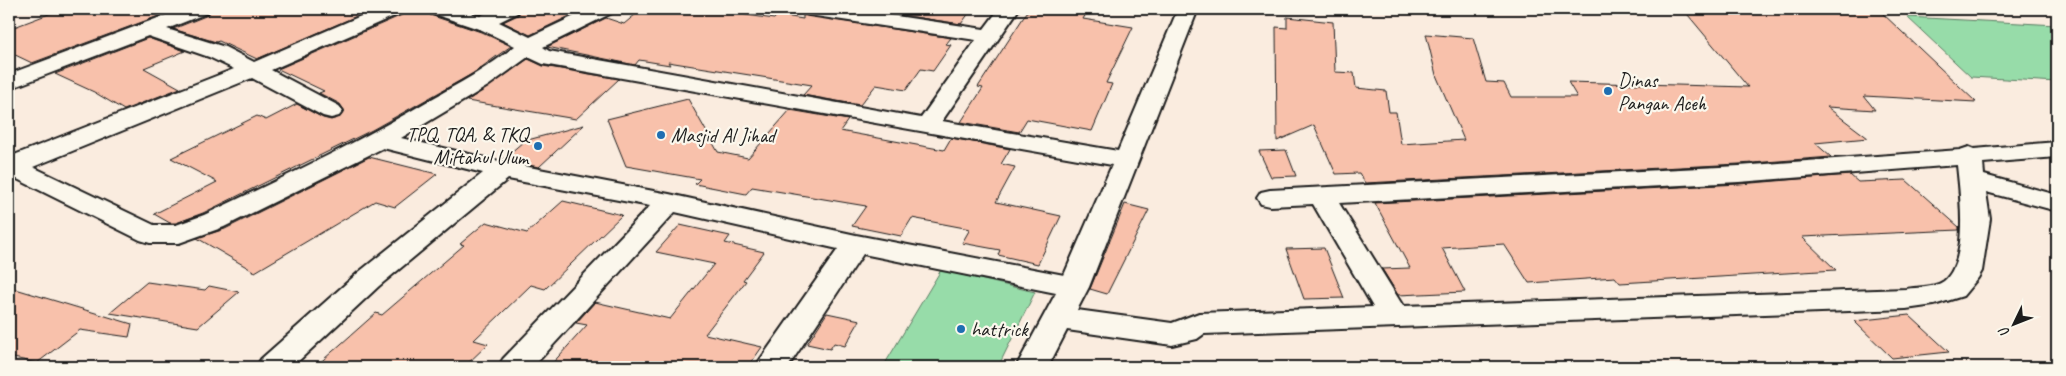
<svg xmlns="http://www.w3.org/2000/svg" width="2066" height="376" font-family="Caveat,sans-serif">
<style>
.green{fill:#97dca9;stroke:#5a7c62}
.building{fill:#f8c1ab;stroke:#1c1c1c}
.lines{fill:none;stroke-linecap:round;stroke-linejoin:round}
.street-casing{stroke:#1c1c1c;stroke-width:4}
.street{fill:#fbf7ec;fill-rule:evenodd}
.poi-dot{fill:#1f6fb2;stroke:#fbf7ec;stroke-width:2}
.labels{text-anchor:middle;stroke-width:4.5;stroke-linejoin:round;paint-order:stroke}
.poi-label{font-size:20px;fill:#1c1c1c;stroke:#fbf7ec;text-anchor:start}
</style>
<rect width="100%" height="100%" fill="#faecdf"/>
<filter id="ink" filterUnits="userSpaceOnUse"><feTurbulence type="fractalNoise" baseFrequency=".02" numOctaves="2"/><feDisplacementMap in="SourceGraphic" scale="10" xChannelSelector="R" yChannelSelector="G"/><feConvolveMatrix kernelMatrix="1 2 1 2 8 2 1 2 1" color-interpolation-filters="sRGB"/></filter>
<g filter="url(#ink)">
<path class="green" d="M1907,17L2057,25V82L1971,77Z
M941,270L1035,292L998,367H883Z"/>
<path class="building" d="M62,9H177L32,63L9,52V29Z
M212,9H373L257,59L219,41L216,42L173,29L208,15Z
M406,9H426L430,15L481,32L511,46L472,74L372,130L203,213L176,223H170L154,214L217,182L171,158L257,116L266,120L297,104L323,118L331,120L340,117L344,110L340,104L319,93L324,91L278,69L402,15Z
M522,9H578L582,10L530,35L503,22L518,15Z
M642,9H665L682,11L685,9H706L774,19L778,15L803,19V15L951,38L946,44L951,45L933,71L921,69L906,90L876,85L860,105L803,95L812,85L668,62L670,65L639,60L635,65L547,47L606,18L624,24Z
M860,9H972L961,24Z
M1029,9H1089L1083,19L1133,27L1106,83L1112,84L1092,131L1027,119L1019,132L961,122L983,88L978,87Z
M1683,9H1829L1881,12L1976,102L1864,96L1875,110L1827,107L1868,138L1815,143L1831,157L1739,164L1365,183L1359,173L1336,174L1314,125L1277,141L1276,27L1287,28V17L1333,22L1335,72L1354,73L1356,88L1386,91L1389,112H1396L1401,144L1464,140L1436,75L1426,34L1473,38L1486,82L1504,83L1511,97H1577L1568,82L1748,87Z
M148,38L185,51L144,68L180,88L124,110L94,92L55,74Z
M528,59L543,66L619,79L576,119L467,101Z
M688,99L718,152L748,158L790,110L848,120L840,131L944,150L951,138L1010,149L1001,164L1015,167L996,202L1061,216L1038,264L998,255L1000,250L962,243L970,229L912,218L901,236L852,226L866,206L752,187L746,194L695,184L700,179L626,166L607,119Z
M584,125L539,167L502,160L524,141Z
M1286,150L1296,176L1271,177L1259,151Z
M369,157L437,174L395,207L375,201L255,272L197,238L225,229Z
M1850,175L1858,182L1906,180L1959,227V230L1802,237L1836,270L1620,283L1615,277L1529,283L1504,244L1442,248L1465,292L1398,295L1382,269L1410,268L1375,203L1739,184Z
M563,201L622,215L545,289L531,285L474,340L488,344L464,367H315L376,313L382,315L464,245L460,244L486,222L527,233Z
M1125,204L1149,210L1107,294L1090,289Z
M680,225L730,236L725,243L764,252L743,280L746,281L705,334L762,347L748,367H549L587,325L576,323L595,302L670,319L714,264L656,252Z
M1324,248L1344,298L1304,299L1286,249Z
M147,282L205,290L209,286L239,292L198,327L110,313Z
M9,287L132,324L129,337L80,330L37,363L9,357Z
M827,313L860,320L845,346L834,343L830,349L807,344Z
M1909,315L1949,352L1892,358L1854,321Z"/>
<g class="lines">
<g class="street-casing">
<path id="street" d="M182,9H210L207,13L167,29L225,47L254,62L377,9H404L401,13L271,70L339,106L343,111L339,116L331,118L323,116L252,78L33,167L154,225H176L204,215C280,179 356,144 428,101C458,84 488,68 515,46L482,30L431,13L428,9H458L480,16L494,9H520L517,13L499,22L530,37L589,9H615L612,13L543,47L549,51L921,118L976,40L809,15L802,13L799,9H849L984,29L999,9H1019L942,121L1118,151L1178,9H1198L1089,287L1077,310L1172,323L1199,313L1373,307L1313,204L1270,206L1261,204L1257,198L1261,192L1270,190L1739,166L1960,150L1969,147L1974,149L2057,142V157L1983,163L1984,175L2057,195V211L1986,192L1990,219L1982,271L1978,278L1963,296L1934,305L1906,309L1204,334L1197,339L1172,345L1067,330L1048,367H1016L1056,293L863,254L788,367H755L838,249L675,212L533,367H498L503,359L650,206L508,179L379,286L292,367H256L261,359L359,272L483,173L383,148L224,227L179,243H150L140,240L9,175V157L234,69L209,57L148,36L9,89V74ZM528,57L543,64L1112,165L1064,275L856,235L669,194L503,162L401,138L488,86ZM1957,165C1960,194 1969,260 1944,281C1935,288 1917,287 1906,289L1403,306L1339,203L1739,182Z"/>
</g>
<use href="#street" class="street"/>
</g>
</g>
<g class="poi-dot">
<circle cx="1608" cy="91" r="5"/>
<circle cx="661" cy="135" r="5"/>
<circle cx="538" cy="146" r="5"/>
<circle cx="961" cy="329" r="5"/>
</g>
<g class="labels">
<g class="poi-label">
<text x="1618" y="87">Dinas<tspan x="1618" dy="23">Pangan Aceh</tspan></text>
<text x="528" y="141" text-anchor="end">TPQ, TQA, &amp; TKQ<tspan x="528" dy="23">Miftahul Ulum</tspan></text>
<text x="671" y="142">Masjid Al Jihad</text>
<text x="971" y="336">hattrick</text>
</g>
</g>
<rect width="2066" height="376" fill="none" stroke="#fbf7ec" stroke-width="30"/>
<rect x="15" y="15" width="2036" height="346" fill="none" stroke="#1c1c1c" stroke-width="2" filter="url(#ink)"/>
<g transform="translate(2014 324) rotate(227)" stroke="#fbf7ec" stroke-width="4" paint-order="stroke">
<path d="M0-4L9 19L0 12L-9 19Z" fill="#1c1c1c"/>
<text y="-8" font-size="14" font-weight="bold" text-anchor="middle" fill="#1c1c1c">U</text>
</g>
</svg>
